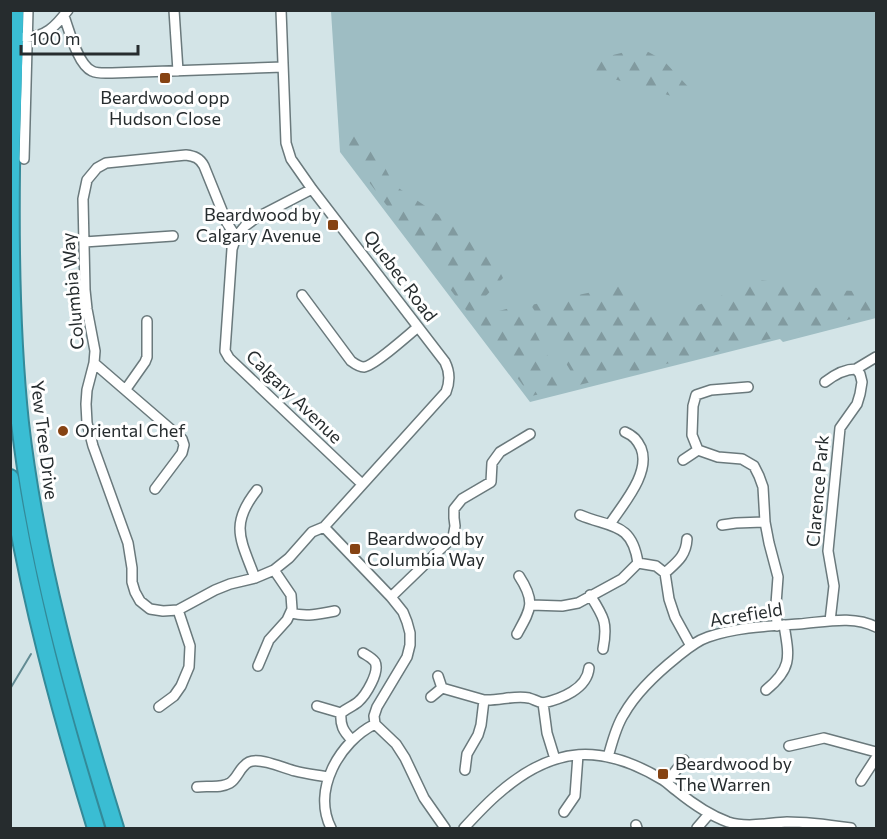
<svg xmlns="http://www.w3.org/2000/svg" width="887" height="839" font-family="Commissioner,sans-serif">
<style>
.grass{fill:#9ebdc3}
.forest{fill:url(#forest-firs)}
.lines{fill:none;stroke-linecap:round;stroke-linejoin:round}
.stream{stroke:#628b93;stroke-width:2}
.street-casing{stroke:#6a797c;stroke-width:12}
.highway-casing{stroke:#338a99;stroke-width:20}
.street{stroke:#fff;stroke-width:9}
.highway{stroke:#3abdd3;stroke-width:16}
.poi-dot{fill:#864313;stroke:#fff;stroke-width:2}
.labels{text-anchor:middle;stroke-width:6;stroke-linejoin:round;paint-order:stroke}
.poi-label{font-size:18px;fill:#262c2e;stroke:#fff;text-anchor:start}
.street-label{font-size:18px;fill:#262c2e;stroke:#fff}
</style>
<defs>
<pattern id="forest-firs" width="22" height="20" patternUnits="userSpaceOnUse" patternTransform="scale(1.5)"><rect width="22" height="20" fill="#9ebdc3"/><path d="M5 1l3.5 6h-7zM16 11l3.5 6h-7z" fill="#819a9f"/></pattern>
</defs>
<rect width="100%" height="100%" fill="#d3e4e7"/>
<path class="grass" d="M331,11H876V318L783,342L780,339L530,402L340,152Z"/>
<path class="forest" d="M641,48L663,60L695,94V103L597,74L593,68V60Z
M345,134L369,137L394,185L488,248L503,278L482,300L488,314L521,305L565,389L531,396L344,149Z
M760,280L833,290L876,292V313L579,385L531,305L630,284L647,313L671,320L696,306Z"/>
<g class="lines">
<path class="stream" d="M10,689L31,654"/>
<g class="street-casing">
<path id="street" d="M174,10L178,71
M64,16C69,30 78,65 92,71C98,74 106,73 112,73L283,67
M24,37C45,38 56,26 68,10
M24,159L28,10
M312,189L256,218L245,226L236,237L232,249L225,351L229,358L362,484
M236,237L227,223L204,166C200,158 194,156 186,155L106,163L97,168L87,180L83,199L85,290L87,309L95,351L94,363L87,390L86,404L87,423L93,446L128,543L132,568V582L135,592L140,601L150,609L163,611L178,610L215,590L230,584L255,578L274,570L289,558L312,532L324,527L446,392C450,382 450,372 445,362L312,189L291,159L286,143L281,10
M84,242L173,236
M302,295L351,361C355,364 359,367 364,367C374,366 408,335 418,327
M94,363L182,439L184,445L182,453L155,489
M856,369L876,357
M825,382C834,375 844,369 856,369L860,374L862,382L860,394L857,404L840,428L828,551L834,586L830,621
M748,387L711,390L696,395L693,406L692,435L698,450L718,457L742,459L754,466L759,476L763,487L765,522L769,543L778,577L776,604L777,626
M126,389L145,362L147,357V321
M683,460L698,450
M580,515C611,528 632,522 638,563
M610,524C623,504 651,473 641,448C637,440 634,436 625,432
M722,525L736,523L765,522
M324,527L391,597L403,612L407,622L410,633V645L407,657L377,707L374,716L375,724L396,744L405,758L424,798L445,828
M665,573C677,562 686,556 687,539
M255,578C241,540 229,525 257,490
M590,595C604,617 608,623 603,649
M391,597L453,537L455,526L454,518V509L462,499L491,482L492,463L500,452L530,434
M531,605L562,606L578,603L622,579L638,563L656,566L665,573L669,599L675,617L691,646
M291,613C306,617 320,614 335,611
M517,634C531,609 536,602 519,576
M258,666L269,640L287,620L292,609L291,595L274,570
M442,688L484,700
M766,690C793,668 789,656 784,625
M431,697L442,688L438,676
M543,703C561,699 587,689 589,668
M317,706L341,713
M159,707L174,696L181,686L189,667L190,646L178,610
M352,740C343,731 340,725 341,713C346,709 353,706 358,702C366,695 380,672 375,662C372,658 368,656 363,653
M789,746L824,738L876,752
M608,757C612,743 616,726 624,714C637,691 657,673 677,657C687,649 696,641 708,637C737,627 769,626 799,624C825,622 853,615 876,627
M465,770L467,754L478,735L481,725L484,700C499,701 514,695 529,698C533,699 538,702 543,703L547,733L555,759
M861,781L876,758
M667,782L684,760
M197,787C209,785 219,789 230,783C238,778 240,766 249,762C260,757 283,768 295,771C306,774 317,775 328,777
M564,812L575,796L578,755
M636,825L637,828
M331,828C312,790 339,742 375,724
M464,828C475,816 487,803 499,793C554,745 602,743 663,780C668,783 672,788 677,791C693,804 709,815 728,822C747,828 768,823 787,822C809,822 830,825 851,828
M697,828L709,814"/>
</g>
<g class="highway-casing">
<path id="highway" d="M15,10C15,63 12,116 11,169C10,253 11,339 20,423C36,561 74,696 115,828
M10,478C29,597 61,714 96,828"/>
</g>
<use href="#street" class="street"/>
<use href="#highway" class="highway"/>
</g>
<g class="poi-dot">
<rect x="159" y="72" width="12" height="12" rx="3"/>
<rect x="327" y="219" width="12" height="12" rx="3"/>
<circle cx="63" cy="431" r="6"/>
<rect x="349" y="543" width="12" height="12" rx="3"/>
<rect x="657" y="768" width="12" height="12" rx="3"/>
</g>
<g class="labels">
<g class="poi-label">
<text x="165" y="104" text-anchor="middle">Beardwood opp<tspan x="165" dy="21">Hudson Close</tspan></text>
<text x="321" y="221" text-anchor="end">Beardwood by<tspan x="321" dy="21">Calgary Avenue</tspan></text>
<text x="75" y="437">Oriental Chef</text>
<text x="367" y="545">Beardwood by<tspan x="367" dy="21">Columbia Way</tspan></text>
<text x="675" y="770">Beardwood by<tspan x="675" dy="21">The Warren</tspan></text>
</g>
<g class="street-label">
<text transform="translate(400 276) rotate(53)" y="6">Quebec Road</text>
<text transform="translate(73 291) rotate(-95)" y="6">Columbia Way</text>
<text transform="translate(294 397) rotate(44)" y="6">Calgary Avenue</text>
<text transform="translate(44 440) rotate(83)" y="6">Yew Tree Drive</text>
<text transform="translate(818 491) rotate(-85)" y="6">Clarence Park</text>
<text transform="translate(746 615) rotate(-9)" y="6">Acrefield</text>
</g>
</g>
<rect width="887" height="839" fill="none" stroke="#262c2e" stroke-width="24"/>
<path d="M21 45v9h117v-9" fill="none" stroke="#262c2e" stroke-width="3"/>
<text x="30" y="45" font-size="18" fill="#262c2e" stroke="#ffffff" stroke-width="4.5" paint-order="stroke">100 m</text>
</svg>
